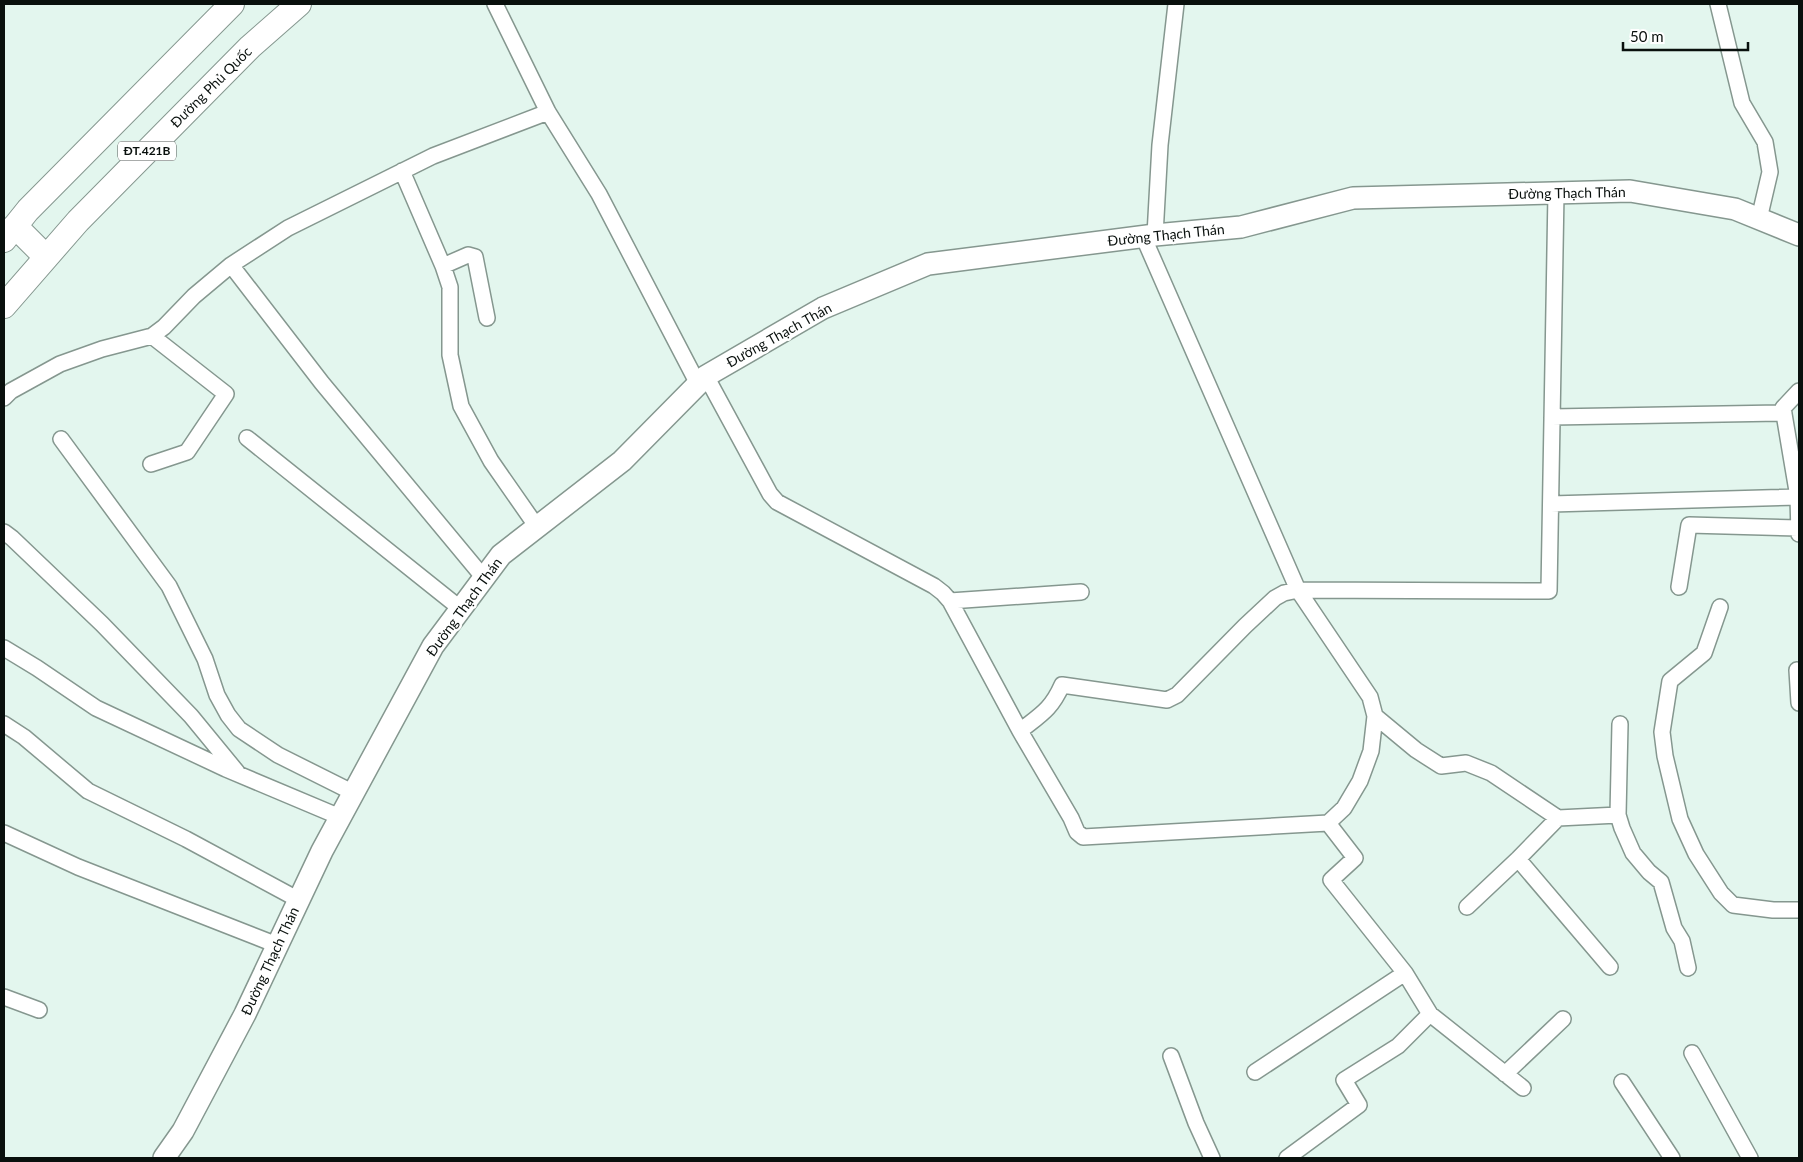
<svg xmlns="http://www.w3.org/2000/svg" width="1803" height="1162" font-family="Lato,sans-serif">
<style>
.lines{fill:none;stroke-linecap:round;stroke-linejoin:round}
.street-casing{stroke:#85978f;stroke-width:18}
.secondary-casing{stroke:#85978f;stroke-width:24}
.primary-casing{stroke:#85978f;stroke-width:26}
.street{stroke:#fff;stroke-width:15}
.secondary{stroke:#fff;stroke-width:21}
.primary{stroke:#fff;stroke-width:24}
.labels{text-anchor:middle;stroke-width:5;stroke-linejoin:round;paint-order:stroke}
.shield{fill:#fff;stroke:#535856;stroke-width:1}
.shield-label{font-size:12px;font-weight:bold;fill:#09100d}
.street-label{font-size:14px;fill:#09100d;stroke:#fff}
</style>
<rect width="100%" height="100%" fill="#e3f6ee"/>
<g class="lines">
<g class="street-casing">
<path id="street" d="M495,4L548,112L599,194L698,384
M1718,4L1742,103L1765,142L1770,172L1759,219
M402,171L443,266L450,287V355L461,406L491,461L537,527
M1155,235L1160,145L1176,4
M231,265L322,383L484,578
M443,266L468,255L475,257L487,318
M706,376L770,494L777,502L934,586L943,593L950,601L1020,731L1071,818L1077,832L1083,837L1328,823L1344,808L1360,781L1371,751L1375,716L1370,697L1298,590L1143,236
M1799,391L1783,408L1798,497L1799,534
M4,398L11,391L60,364L102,349L152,336L164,327L194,296L231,265L288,228L433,156L548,112
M1552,417L1784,413
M247,438L461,609
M61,439L169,586L205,659L217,695L228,715L239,729L278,755L354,793
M151,464L187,452L226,394L152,336
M1551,504L1798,497
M4,532L12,538L102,624L191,716L237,772
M1679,587L1689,525L1798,528
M950,601L1081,592
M1720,607L1704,653L1670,681L1662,732L1665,756L1680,819L1696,854L1721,893L1733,905L1773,910H1799
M4,648L37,668L96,708L226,769L340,817
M1797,670L1799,703
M1375,716L1416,750L1441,766L1466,763L1491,773L1558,818L1518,859L1467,907
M4,724L24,737L88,791L186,839L299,900
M1620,724L1618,815L1622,828L1633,853L1649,872L1661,882L1674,928L1682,941L1688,968
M1020,731C1040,715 1051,710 1062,685L1167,700L1177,695L1245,626L1275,598L1284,593L1298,590L1549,591L1556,193
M1558,818L1618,815
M1328,823L1355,858L1331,880L1405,973
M4,833L78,867L277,945
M1518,859L1610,967
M4,997L39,1010
M1692,1053L1750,1158
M1171,1056L1196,1123L1212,1158
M1255,1072L1405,973L1430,1014
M1505,1074L1563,1019
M1622,1082L1672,1158
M1287,1158L1359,1105L1344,1080L1398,1046L1430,1014L1523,1088"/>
</g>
<g class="secondary-casing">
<path id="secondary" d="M164,1158L183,1131L245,1014L322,851L433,646L501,555L622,461L706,376L823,308L928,264L1155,235L1241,227L1353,198L1630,191L1735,209L1799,235"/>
</g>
<g class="primary-casing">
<path id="primary" d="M15,226L46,257
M4,240L28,210L232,4
M4,306L78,221L250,47L299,4"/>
</g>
<use href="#street" class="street"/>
<use href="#secondary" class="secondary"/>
<use href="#primary" class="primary"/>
</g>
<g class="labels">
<rect class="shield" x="118" y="141.5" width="58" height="19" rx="4"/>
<g class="shield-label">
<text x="147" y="155">ĐT.421B</text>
</g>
<g class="street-label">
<text transform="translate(211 87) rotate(-45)" y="5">Đường Phủ Quốc</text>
<text transform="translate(1567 193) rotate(-1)" y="5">Đường Thạch Thán</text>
<text transform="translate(1166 235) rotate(-6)" y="5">Đường Thạch Thán</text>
<text transform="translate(779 335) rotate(-29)" y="5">Đường Thạch Thán</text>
<text transform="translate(464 607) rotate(-54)" y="5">Đường Thạch Thán</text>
<text transform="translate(270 961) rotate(-65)" y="5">Đường Thạch Thán</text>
</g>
</g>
<rect width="1803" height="1162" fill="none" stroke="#09100d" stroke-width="10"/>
<path d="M1623 42v8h125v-8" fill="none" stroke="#09100d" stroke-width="2.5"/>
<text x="1630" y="42" font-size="15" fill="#09100d" stroke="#ffffff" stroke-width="4" paint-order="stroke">50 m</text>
</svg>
